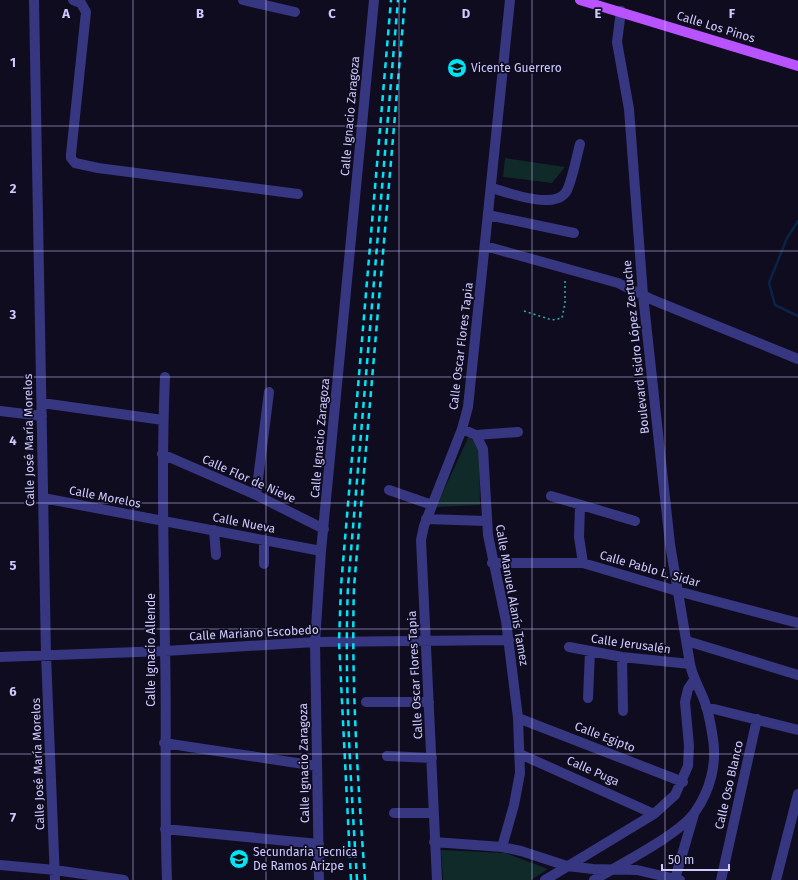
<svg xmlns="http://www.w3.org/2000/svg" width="798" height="880" font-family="'Fira Sans',sans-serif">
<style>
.green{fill:#0f2a28}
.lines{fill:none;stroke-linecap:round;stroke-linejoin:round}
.stream{stroke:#0b2345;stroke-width:2.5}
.path{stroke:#2bb3a7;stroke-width:1.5;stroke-dasharray:2 3;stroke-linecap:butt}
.minor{stroke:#373680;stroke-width:10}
.major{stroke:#b952ff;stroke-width:10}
.rail{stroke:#00e5f6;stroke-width:2.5;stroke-dasharray:6 5;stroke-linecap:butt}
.grid{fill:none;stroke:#cfcbff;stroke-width:1;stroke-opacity:0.55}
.labels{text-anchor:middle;stroke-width:3.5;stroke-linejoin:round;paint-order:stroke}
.street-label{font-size:12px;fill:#cfcbff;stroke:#0f0c20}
.poi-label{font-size:12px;fill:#cfcbff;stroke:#0f0c20;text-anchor:start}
.grid-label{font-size:13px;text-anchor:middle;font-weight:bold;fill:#cfcbff;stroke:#0f0c20;stroke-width:3.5;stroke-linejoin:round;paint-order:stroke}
</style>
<rect width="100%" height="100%" fill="#0f0c20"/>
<path class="green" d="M505,158L565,167L552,183L503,177Z
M469,436L479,448L480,505L436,507Z
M441,850L505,853L548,869L531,880H443Z"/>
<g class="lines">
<path class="stream" d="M798,221L787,238L769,283L775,305L798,316"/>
<path class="path" d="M524,311L552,320L562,318L565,303V278"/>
<path class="minor" d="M34,0L46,655L55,880
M73,0L81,3L86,12L71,154V158L75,163L98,168L298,194
M243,0L295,12
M492,188C509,193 554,210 566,192C571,185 577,155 580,144
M488,215L574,233
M485,246L618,283L653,300L798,359
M165,377C161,468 164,559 165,650C167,727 164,803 167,880
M42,403L163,420
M0,411L42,416
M462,429L476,435L483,449L488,535L506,621L518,718L520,773L514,805L502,847
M476,435L518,432
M162,454L256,495L324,529
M389,490L432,505
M256,495L269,392
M551,496L635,521
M43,498L321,551
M580,506L579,537L583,563
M426,519L486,521
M214,530L216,555
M264,540V564
M492,563H583L677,591L798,623
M687,641L798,675
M569,647L622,657L690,664
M0,657L165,651L315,642L509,640
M622,657L623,711
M588,698L590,652
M366,702H429
M706,707L798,730
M518,718L683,782
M164,743L317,766
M520,754L654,814
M387,756L432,758
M394,813H433
M165,829L319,844
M434,842L502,847L521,851L567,866L593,869L637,870L680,880
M0,865L55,870L124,880
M675,879L694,814
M319,880L315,642L321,551L374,0
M437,880L421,540L424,526L462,429L468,407L510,0
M545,880L654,814L675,795L688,766L689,746L685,702L688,689L694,680
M594,880C620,864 679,835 695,812C710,791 717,764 713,739C711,725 708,708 702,695C697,684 692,675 690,664L670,544L643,295L629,109L617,42L621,11
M721,880L757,719
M776,880L798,794"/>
<path class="major" d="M580,0L798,66"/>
<path class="rail" d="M351,880L339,642L341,586L391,0
M357,880C351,782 344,684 348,586L398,0
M365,880C358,782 351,685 354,587L405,0"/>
</g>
<path class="grid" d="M133,0V880M266,0V880M399,0V880M532,0V880M665,0V880M0,126H798M0,251H798M0,377H798M0,503H798M0,629H798M0,754H798"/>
<defs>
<g id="school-disc" transform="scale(1)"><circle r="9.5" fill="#00e5f6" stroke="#0f0c20"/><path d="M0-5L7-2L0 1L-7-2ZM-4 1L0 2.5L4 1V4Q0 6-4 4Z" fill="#111"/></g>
</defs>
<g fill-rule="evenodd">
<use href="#school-disc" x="457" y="68"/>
<use href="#school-disc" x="239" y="859"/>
</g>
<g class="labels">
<g class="street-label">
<text transform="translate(716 27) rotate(17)" y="4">Calle Los Pinos</text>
<text transform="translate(350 116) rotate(-85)" y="4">Calle Ignacio Zaragoza</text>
<text transform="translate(461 346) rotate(-83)" y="4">Calle Oscar Flores Tapia</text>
<text transform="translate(636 347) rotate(-96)" y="4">Boulevard Isidro López Zertuche</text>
<text transform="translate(320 438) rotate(-85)" y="4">Calle Ignacio Zaragoza</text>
<text transform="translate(29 440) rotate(-91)" y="4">Calle José María Morelos</text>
<text transform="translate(249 479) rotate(24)" y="4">Calle Flor de Nieve</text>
<text transform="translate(105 497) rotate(11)" y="4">Calle Morelos</text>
<text transform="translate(244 523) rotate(11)" y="4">Calle Nueva</text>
<text transform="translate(650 569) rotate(16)" y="4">Calle Pablo L. Sidar</text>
<text transform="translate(512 595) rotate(80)" y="4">Calle Manuel Alanís Tamez</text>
<text transform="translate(254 633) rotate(-3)" y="4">Calle Mariano Escobedo</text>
<text transform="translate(631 644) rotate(8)" y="4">Calle Jerusalén</text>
<text transform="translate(151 650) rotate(-90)" y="4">Calle Ignacio Allende</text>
<text transform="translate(415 675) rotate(-93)" y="4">Calle Oscar Flores Tapia</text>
<text transform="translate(605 737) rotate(21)" y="4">Calle Egipto</text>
<text transform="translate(304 763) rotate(-91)" y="4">Calle Ignacio Zaragoza</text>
<text transform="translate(38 764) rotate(-92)" y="4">Calle José María Morelos</text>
<text transform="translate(593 771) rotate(24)" y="4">Calle Puga</text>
<text transform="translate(729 785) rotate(-77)" y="4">Calle Oso Blanco</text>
</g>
<g class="poi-label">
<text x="471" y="72">Vicente Guerrero</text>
<text x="253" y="856">Secundaria Tecnica<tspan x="253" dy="14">De Ramos Arizpe</tspan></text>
</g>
</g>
<g class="grid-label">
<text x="66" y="18">A</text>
<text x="200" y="18">B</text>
<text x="332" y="18">C</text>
<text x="466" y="18">D</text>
<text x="598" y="18">E</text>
<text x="732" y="18">F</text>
<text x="13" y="67">1</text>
<text x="13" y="193">2</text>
<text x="13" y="319">3</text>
<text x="13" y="445">4</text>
<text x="13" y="570">5</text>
<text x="13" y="696">6</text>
<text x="13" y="822">7</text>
</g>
<path d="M662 864v6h67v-6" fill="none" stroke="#cfcbff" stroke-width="2"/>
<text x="668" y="864" font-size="12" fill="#cfcbff" stroke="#0f0c20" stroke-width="3" paint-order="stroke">50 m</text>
</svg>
